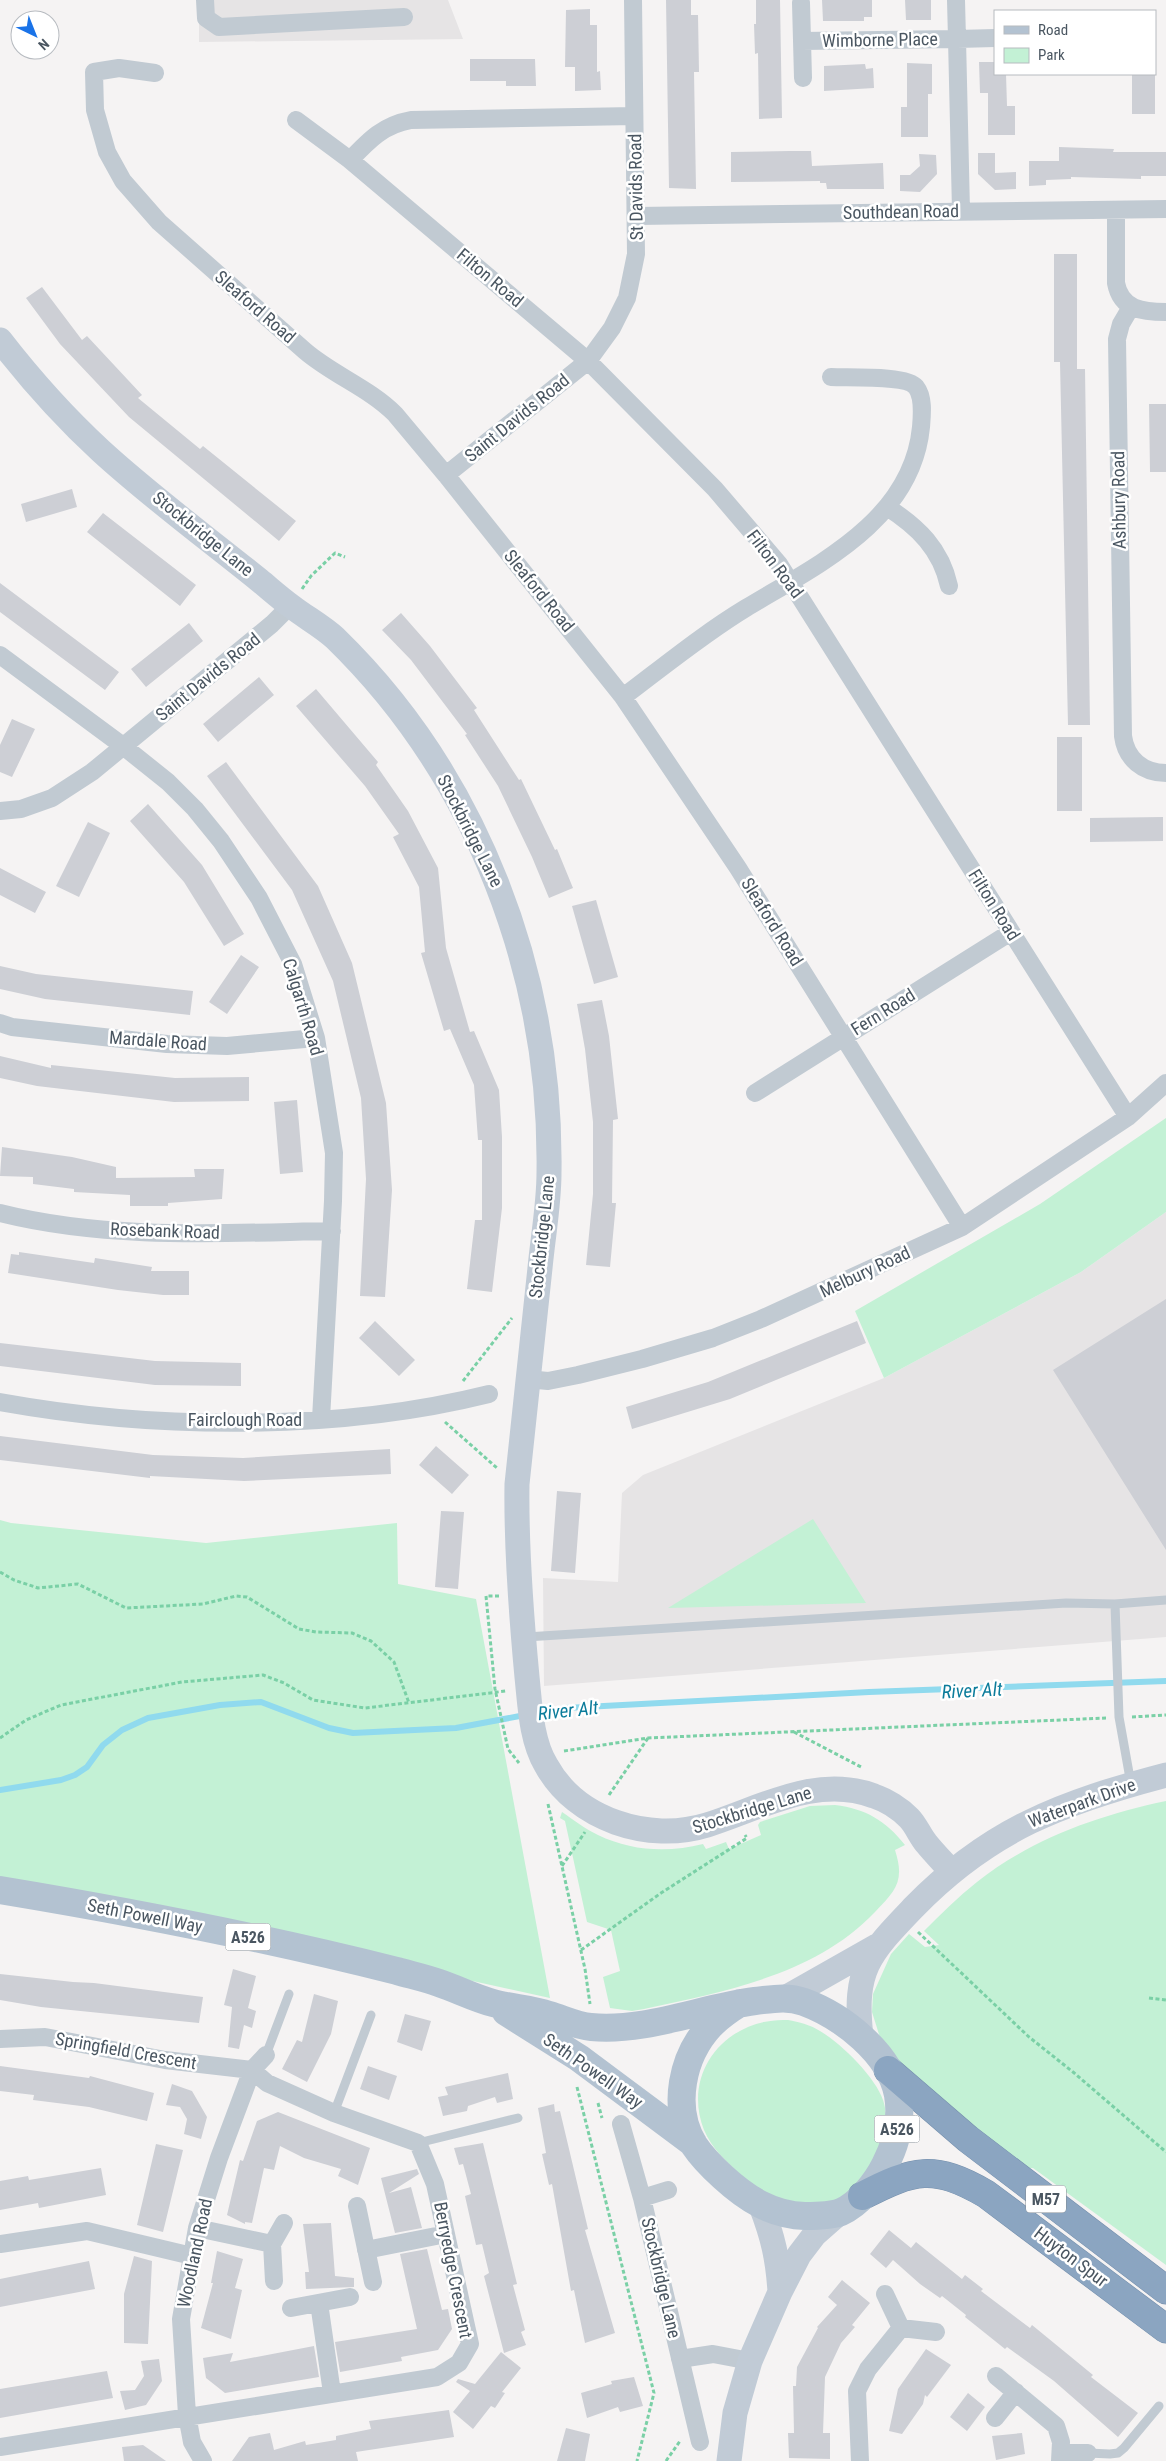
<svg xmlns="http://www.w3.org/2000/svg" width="1166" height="2461" font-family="'Roboto Condensed',sans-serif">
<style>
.education{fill:#e6e4e5}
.green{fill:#c3f1d5}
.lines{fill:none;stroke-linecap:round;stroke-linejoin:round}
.stream{stroke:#90daee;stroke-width:6}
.building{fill:#cdcfd5}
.highway-casing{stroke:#7690ad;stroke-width:29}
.path{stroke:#7ad0a6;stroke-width:3;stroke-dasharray:4 2.5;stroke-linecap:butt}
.lane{stroke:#c1cad2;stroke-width:9}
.street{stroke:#c1cad2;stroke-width:18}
.secondary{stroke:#c1cbd6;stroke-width:25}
.primary{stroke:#b3c2d1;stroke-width:28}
.highway{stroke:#8ba5c1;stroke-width:28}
.labels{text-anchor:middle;stroke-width:5;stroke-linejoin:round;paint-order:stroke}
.shield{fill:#fff;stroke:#808990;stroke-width:1}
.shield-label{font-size:16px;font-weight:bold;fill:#4a5661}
.street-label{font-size:18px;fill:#4a5661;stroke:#fff}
.water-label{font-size:19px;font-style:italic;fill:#0c7c9b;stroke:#fff}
</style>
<rect width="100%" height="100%" fill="#f5f3f3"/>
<path class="education" d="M199,0H448L463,39L199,42Z
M1166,1212V1637L544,1686L543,1578L618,1582L622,1493L643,1475L884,1378L1081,1272Z"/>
<path class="green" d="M1166,1118V1212L1081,1272L884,1378L855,1311L1040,1204Z
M813,1519L866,1603L668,1608Z
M0,1520L11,1523L206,1543L397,1523L398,1584L476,1599L550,1998L132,1906L0,1880Z
M1166,1801V2265L1033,2168H1020L934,2098L882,2044L872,2012L873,1994L891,1954L909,1934L925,1947L939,1945L924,1931C941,1914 958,1897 977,1882C1031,1839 1099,1815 1166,1801Z
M835,1805C866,1809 885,1820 905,1845L895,1850C905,1881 896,1890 875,1912C815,1975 726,1991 644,2009L632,2011L610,2008L603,1977L620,1971L611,1930L587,1922L565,1821L560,1818L562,1812C574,1820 585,1829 598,1835C631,1851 668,1853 703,1844L706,1849L726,1842L729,1849L761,1835L758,1825L760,1822L810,1806Z
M788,2020C799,2022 811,2025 820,2031C841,2043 876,2078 883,2100C888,2114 885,2127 881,2141C879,2149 877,2162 873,2170C870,2175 844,2197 839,2199C830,2202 818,2205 809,2206C801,2206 768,2198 761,2194C754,2190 748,2182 742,2176C727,2162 712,2149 704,2130C681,2071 728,2017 788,2020Z"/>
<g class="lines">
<path class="stream" d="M535,1714L566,1708L869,1692L1166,1681
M0,1790L61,1780L75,1775L87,1767L103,1745L122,1730L148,1718L220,1705L261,1702L329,1728L353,1733L456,1728L525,1715"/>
</g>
<path class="building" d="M666,0H691V15H698L699,72H694L696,189L669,188Z
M756,0H780L782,118L759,119L758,53L755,54L754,24H756Z
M822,0H872V17H864V21H823Z
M905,0H931V20H906Z
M590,9V25H597V72L600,71L601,90L575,91V67H565L566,10Z
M470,59H535L536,86H506V81H470Z
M979,62H995V74H1006L1007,106H1015V135H988V93H980Z
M907,63L932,64V94H928V137H901V107H907Z
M865,64L866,69L873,68L874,88L824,91V66Z
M1132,74H1155V114H1132Z
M1059,147L1114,149L1113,152H1166V176H1141V179L1071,177V179L1046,180V185L1029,186V161H1059Z
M790,151H811L812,166L883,163L884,189H827L826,183H820V181L731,182V152Z
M978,153H995V173L1016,172V189L995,190L978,174Z
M919,154L936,155L937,174L920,192L900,191V175H910L920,166Z
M1054,254H1077V369H1085L1090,725H1068L1060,362H1054Z
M42,287L82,340L87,336L142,395L138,398L200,449L203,446L296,521L279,541L129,417L60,344L26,298Z
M1149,404H1166V472H1150Z
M72,489L77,507L26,522L21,504Z
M103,513L196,585L180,606L87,532Z
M0,583L119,672L105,690L0,612Z
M401,613L430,646L477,708L474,710L519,780L521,779L555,850L557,849L573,888L549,898L532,857L498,786L465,735L467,734L411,660L382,630Z
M189,623L203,641L146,687L131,669Z
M259,677L274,695L218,742L203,724Z
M316,689L378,762L376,765L408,811L438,868L446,948L470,1032L474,1031L499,1090L502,1137V1208L492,1292L467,1289L475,1220H482V1140H478L474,1085L450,1029L444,1031L421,953L425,952L419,887L393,837L399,834L365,786L296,706Z
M12,719L35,729L12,777L0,772V745Z
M1057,737H1082V811H1057Z
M226,762L318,886L352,963L386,1103L392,1190L385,1297L360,1296L366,1179L361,1098L333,981L292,890L207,776Z
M148,804L202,865L244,934L224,946L184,882L130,821Z
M1163,817V841L1090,842V818Z
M88,822L110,833L79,897L56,886Z
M0,868L46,892L35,913L0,895Z
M596,900L618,977L594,984L572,906Z
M241,955L259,967L227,1014L209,1002Z
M0,966L36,974L193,991L190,1015L45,999L0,989Z
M602,1000L609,1036L618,1119L613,1120L612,1203H616L610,1267L586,1265L593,1194V1122L585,1049L577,1004Z
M0,1056L51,1068V1065L175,1078L249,1077V1101L174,1102L37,1086L0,1078Z
M297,1100L303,1172L280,1174L274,1102Z
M2,1147L72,1157L116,1167V1178L195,1177L194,1169H224L222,1199L168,1203V1206H130V1195L74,1192V1189L33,1184V1177L0,1176Z
M19,1252L94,1263L95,1258L152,1267L151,1271H189V1295H163L118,1290L8,1273L11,1254L19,1255Z
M1166,1299V1550L1053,1370Z
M375,1321L415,1360L399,1376L359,1338Z
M857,1321L866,1343L730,1399L632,1429L626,1407L708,1382Z
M0,1343L155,1361L241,1363V1386L155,1385L0,1366Z
M0,1436L153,1455L243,1458L390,1449L391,1474L244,1481L150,1476V1478L0,1460Z
M436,1446L469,1475L452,1494L419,1465Z
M557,1491L581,1493L575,1573L551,1571Z
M441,1511L464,1512L458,1589L435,1587Z
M233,1969L256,1976L248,2008L256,2011L252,2028L244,2025L239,2049L228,2047L232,2007L224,2005Z
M0,1974L73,1982L94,1983L203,1997L199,2023L41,2007L0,2000Z
M314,1994L338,2001L331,2034L307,2082L282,2069L297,2040L302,2042Z
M405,2014L431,2021L422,2051L397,2042Z
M0,2066L89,2078L90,2076L154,2093L147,2121L89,2107L33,2100L34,2095L0,2091Z
M368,2066L397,2076L389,2100L360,2089Z
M508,2073L513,2099L497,2103L495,2097L468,2106L467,2111L443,2116L438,2097L448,2095L445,2087Z
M172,2084L192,2091L207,2117L201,2139L184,2134L187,2119L180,2107L166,2105Z
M554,2104L555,2112L560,2111L588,2229L585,2230L615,2333L585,2343L574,2290L571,2291L552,2184L549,2185L542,2154L546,2153L538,2108Z
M278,2112L370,2148L358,2185L338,2176L341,2169L304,2158L280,2146L274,2170L264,2168L252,2223L245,2222V2224L227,2215L240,2160L243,2161L257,2121Z
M483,2143L517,2284L513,2285L525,2330L521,2332L526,2345L504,2353L484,2276L489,2273L482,2244L476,2245L465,2196L471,2194L463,2164L459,2165L454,2148Z
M156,2144L183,2150L163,2232L137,2225Z
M101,2168L106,2195L39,2208L38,2203L0,2210V2181L28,2176L29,2180Z
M417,2169L419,2174L389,2193L411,2187L422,2228L395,2233L381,2178Z
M331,2223L335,2276L354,2278V2287L306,2289L305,2272H309L303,2224Z
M889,2230L911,2248L916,2242L962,2279L965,2275L983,2289L981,2291L1030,2328L1032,2325L1093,2375L1091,2377L1138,2413L1118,2437L1054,2381L1007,2347L1005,2349L965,2317L966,2315L942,2296L940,2298L920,2284L893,2260L886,2268L870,2254Z
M427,2249L442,2310L448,2309L452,2329L438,2350L401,2357L402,2361L340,2372L335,2342L417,2329L400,2254Z
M217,2251L243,2259L235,2288L242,2290L231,2339L201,2328L213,2283H211Z
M134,2256L152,2261L148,2344L124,2343V2294Z
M89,2261L95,2289L0,2307V2279Z
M842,2280L870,2303L852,2325L855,2327L841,2343L825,2377L823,2433H830V2459L789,2458L788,2433H794L793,2386H796L797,2367L818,2328L817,2327L837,2305L828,2297Z
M314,2346L319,2377L225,2393L206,2378L203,2358L233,2353L230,2362Z
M926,2349L951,2365L927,2397L925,2395L923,2404L902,2434L889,2431L898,2389Z
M501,2352L521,2368L502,2392L505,2393L495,2408L491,2406L473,2429L453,2412L470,2391L456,2382L458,2379L475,2384Z
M159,2359L162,2381L146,2405L125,2410L120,2391L135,2390L144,2376L141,2361Z
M107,2371L113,2398L0,2418V2389Z
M634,2377L643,2406L620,2412L618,2407L587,2418L581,2393L612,2384L611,2381Z
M968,2393L985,2407L967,2431L950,2417Z
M449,2410L454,2437L356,2452L358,2461H232L249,2437L270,2433L274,2450L305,2441L306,2445L336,2440V2436L371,2429L369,2421Z
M566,2428L590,2434L585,2461H557Z
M1022,2433L1025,2454L996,2460L992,2436Z
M143,2445L166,2461H124L122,2447Z"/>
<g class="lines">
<g class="highway-casing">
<path id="highway" d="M888,2070L968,2139L1166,2290
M862,2196C914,2169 934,2164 986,2194L1166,2329"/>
</g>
<path class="path" d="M302,589L311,576L335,553L345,557
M463,1381L512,1318
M445,1422L497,1468
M0,1572L14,1580L38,1588L78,1584L126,1608L203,1604L236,1596L247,1597L299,1629L316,1632L352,1633L371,1641L394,1662L409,1703
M499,1596H486L495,1689L508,1749L519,1763
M1132,1717L1166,1715
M794,1732L863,1768
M0,1738L26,1720L61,1705L182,1682L263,1675L284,1683L313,1700L365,1708L506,1691
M564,1751L648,1738L1106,1718
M609,1795L648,1738
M548,1804L585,1969L590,2004
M562,1866L585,1832
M918,1932L1029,2037L1073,2072L1166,2152
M581,1950L661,1893L747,1838L745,1835
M1149,1998L1166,2000
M577,2087L654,2393L637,2461
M598,2103L602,2118
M666,2461L680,2441"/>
<path class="lane" d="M1115,1604L1166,1600
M526,1637L1066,1603L1115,1604L1119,1717L1131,1784
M266,2055L289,1994
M334,2113L371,2015
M418,2143L518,2118
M1088,2453L1110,2454L1118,2453L1124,2448L1159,2406"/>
<path class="street" d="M205,0L206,18L219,27L404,17
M801,3L803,78
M802,41L957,39L956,0
M155,73L119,68L94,72L95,110L107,152L123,181L159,222L305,351C333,375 369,388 395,414L446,475L623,697L738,868L962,1227
M296,120L350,160L588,361L715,489L779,564L1128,1117
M350,160C369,140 383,125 411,120L634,116
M1116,210V283C1121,310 1143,312 1166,312
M961,211L957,39L995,38
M637,216L1166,209
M1131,307L1121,324L1117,339L1123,736C1126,759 1143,773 1166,773
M446,475L588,361L612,328L627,298L636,254L633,0
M887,507C918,527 941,549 949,586
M0,655L123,746L168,782L195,809L221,841L259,898L293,964L316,1038L334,1153L333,1201L321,1419
M623,697C663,667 703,634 746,608C817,565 912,521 921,427C922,415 924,397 916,387C907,375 848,378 831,377
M0,811L21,809L52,798L92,772L272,624L290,606
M0,1023L12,1027L167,1044L227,1046L316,1038
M755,1093L1011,932
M0,1213C107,1240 222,1233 332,1231
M527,1379L548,1381L578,1375L642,1359L713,1338L761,1319L962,1227L1128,1117L1166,1083
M0,1402C155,1430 337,1432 489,1394
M0,2039L45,2037L165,2060L252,2070L267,2083L334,2113L418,2143L435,2184L470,2344L459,2363L437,2377L0,2447
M621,2124L642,2198L700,2442
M642,2198L668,2190
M357,2206L373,2282
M197,2228L272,2244
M0,2244L87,2231L192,2256
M366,2250L446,2234
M274,2281L272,2244L284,2223
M885,2294L901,2328L936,2332
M319,2303L332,2393
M291,2308L350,2297
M680,2359L713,2354L750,2361
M996,2376L1056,2426L1061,2442L1060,2461
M995,2418L1016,2392
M1061,2453H1088
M203,2461L192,2442L187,2415L181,2319L197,2228L219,2158L252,2070L266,2055
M860,2461L857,2391L868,2369L901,2328"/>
<path class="secondary" d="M0,340C31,380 64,417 101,451C150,496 207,538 259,580C270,589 280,598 291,606C305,617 322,626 335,638C478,777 552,975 549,1173C549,1204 543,1236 540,1268C532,1340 524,1412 517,1484C516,1549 521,1613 527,1677C530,1705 531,1740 546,1765C576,1820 649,1843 707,1825C761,1808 817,1774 874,1796C886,1800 900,1809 909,1818C916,1825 920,1836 926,1843C934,1853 943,1862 951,1871
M787,1997L877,1946
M861,2036C853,1969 870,1953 914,1907C990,1829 1063,1802 1166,1775
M761,2206C773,2237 778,2259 780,2292
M729,2461L735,2413L750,2361L780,2292L799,2255L815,2234L840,2212"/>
<path class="primary" d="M0,1890C133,1912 266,1938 397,1971C411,1975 425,1978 439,1983C457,1989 474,1998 493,2003C511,2008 531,2009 549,2015C563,2019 577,2026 591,2027C646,2032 701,2008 755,2001C773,1999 787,1996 804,2002C842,2016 890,2053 898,2095C902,2119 896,2144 885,2165C876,2183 859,2204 841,2212C831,2216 816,2216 805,2216C772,2215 747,2199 723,2177C712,2167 702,2157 694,2145C671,2107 682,2056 711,2025C720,2016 730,2009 740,2003
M506,2012L579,2058L693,2143"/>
<use href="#highway" class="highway"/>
</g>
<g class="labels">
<g class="shield">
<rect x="225.5" y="1923.5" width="45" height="27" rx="4"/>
<rect x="874.5" y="2115.5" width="45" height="27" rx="4"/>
<rect x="1026" y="2185.5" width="40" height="27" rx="4"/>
</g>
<g class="shield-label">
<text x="248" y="1943">A526</text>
<text x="897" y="2135">A526</text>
<text x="1046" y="2205">M57</text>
</g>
<g class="street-label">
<text transform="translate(880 40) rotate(-1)" y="6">Wimborne Place</text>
<text transform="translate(636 187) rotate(-91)" y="6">St Davids Road</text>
<text transform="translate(901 212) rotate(-1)" y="6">Southdean Road</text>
<text transform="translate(490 278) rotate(40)" y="6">Filton Road</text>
<text transform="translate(255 307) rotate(41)" y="6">Sleaford Road</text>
<text transform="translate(517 418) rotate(-39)" y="6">Saint Davids Road</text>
<text transform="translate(1119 500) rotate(-91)" y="6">Ashbury Road</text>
<text transform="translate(203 534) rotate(39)" y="6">Stockbridge Lane</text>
<text transform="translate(775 564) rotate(53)" y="6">Filton Road</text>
<text transform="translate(539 591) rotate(51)" y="6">Sleaford Road</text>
<text transform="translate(208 677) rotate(-39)" y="6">Saint Davids Road</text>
<text transform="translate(470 831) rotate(63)" y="6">Stockbridge Lane</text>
<text transform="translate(994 905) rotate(58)" y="6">Filton Road</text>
<text transform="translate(772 922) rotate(58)" y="6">Sleaford Road</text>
<text transform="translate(303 1007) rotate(73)" y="6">Calgarth Road</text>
<text transform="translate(883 1012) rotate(-32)" y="6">Fern Road</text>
<text transform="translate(158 1041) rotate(4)" y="6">Mardale Road</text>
<text transform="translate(165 1231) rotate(2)" y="6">Rosebank Road</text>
<text transform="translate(542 1237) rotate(-84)" y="6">Stockbridge Lane</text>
<text transform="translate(865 1272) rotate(-25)" y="6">Melbury Road</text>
<text x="245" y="1426">Fairclough Road</text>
<text transform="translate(1082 1803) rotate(-20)" y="6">Waterpark Drive</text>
<text transform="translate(752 1810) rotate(-17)" y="6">Stockbridge Lane</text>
<text transform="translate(145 1916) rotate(11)" y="6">Seth Powell Way</text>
<text transform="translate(126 2051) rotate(10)" y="6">Springfield Crescent</text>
<text transform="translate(593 2071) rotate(35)" y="6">Seth Powell Way</text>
<text transform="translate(195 2253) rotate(-78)" y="6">Woodland Road</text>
<text transform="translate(1071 2257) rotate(37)" y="6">Huyton Spur</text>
<text transform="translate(453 2270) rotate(79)" y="6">Berryedge Crescent</text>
<text transform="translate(661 2278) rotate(77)" y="6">Stockbridge Lane</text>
</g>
<g class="water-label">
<text transform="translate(972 1690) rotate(-3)" y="7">River Alt</text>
<text transform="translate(568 1710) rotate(-6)" y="7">River Alt</text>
</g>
</g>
<rect x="994" y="10" width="162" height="65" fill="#ffffff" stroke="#b7bbc0"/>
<rect x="1004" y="26" width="25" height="8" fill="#b3c2d1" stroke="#b7bbc0"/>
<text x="1038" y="35" font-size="15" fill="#4a5661">Road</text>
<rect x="1004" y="48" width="25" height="15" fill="#c3f1d5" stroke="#b7bbc0"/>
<text x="1038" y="60" font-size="15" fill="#4a5661">Park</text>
<g transform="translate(35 35) rotate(137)"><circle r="24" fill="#ffffff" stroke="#b7bbc0"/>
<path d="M0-4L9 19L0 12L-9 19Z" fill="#1a73e8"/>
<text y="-8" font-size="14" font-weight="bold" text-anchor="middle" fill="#4a5661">N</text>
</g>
</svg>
